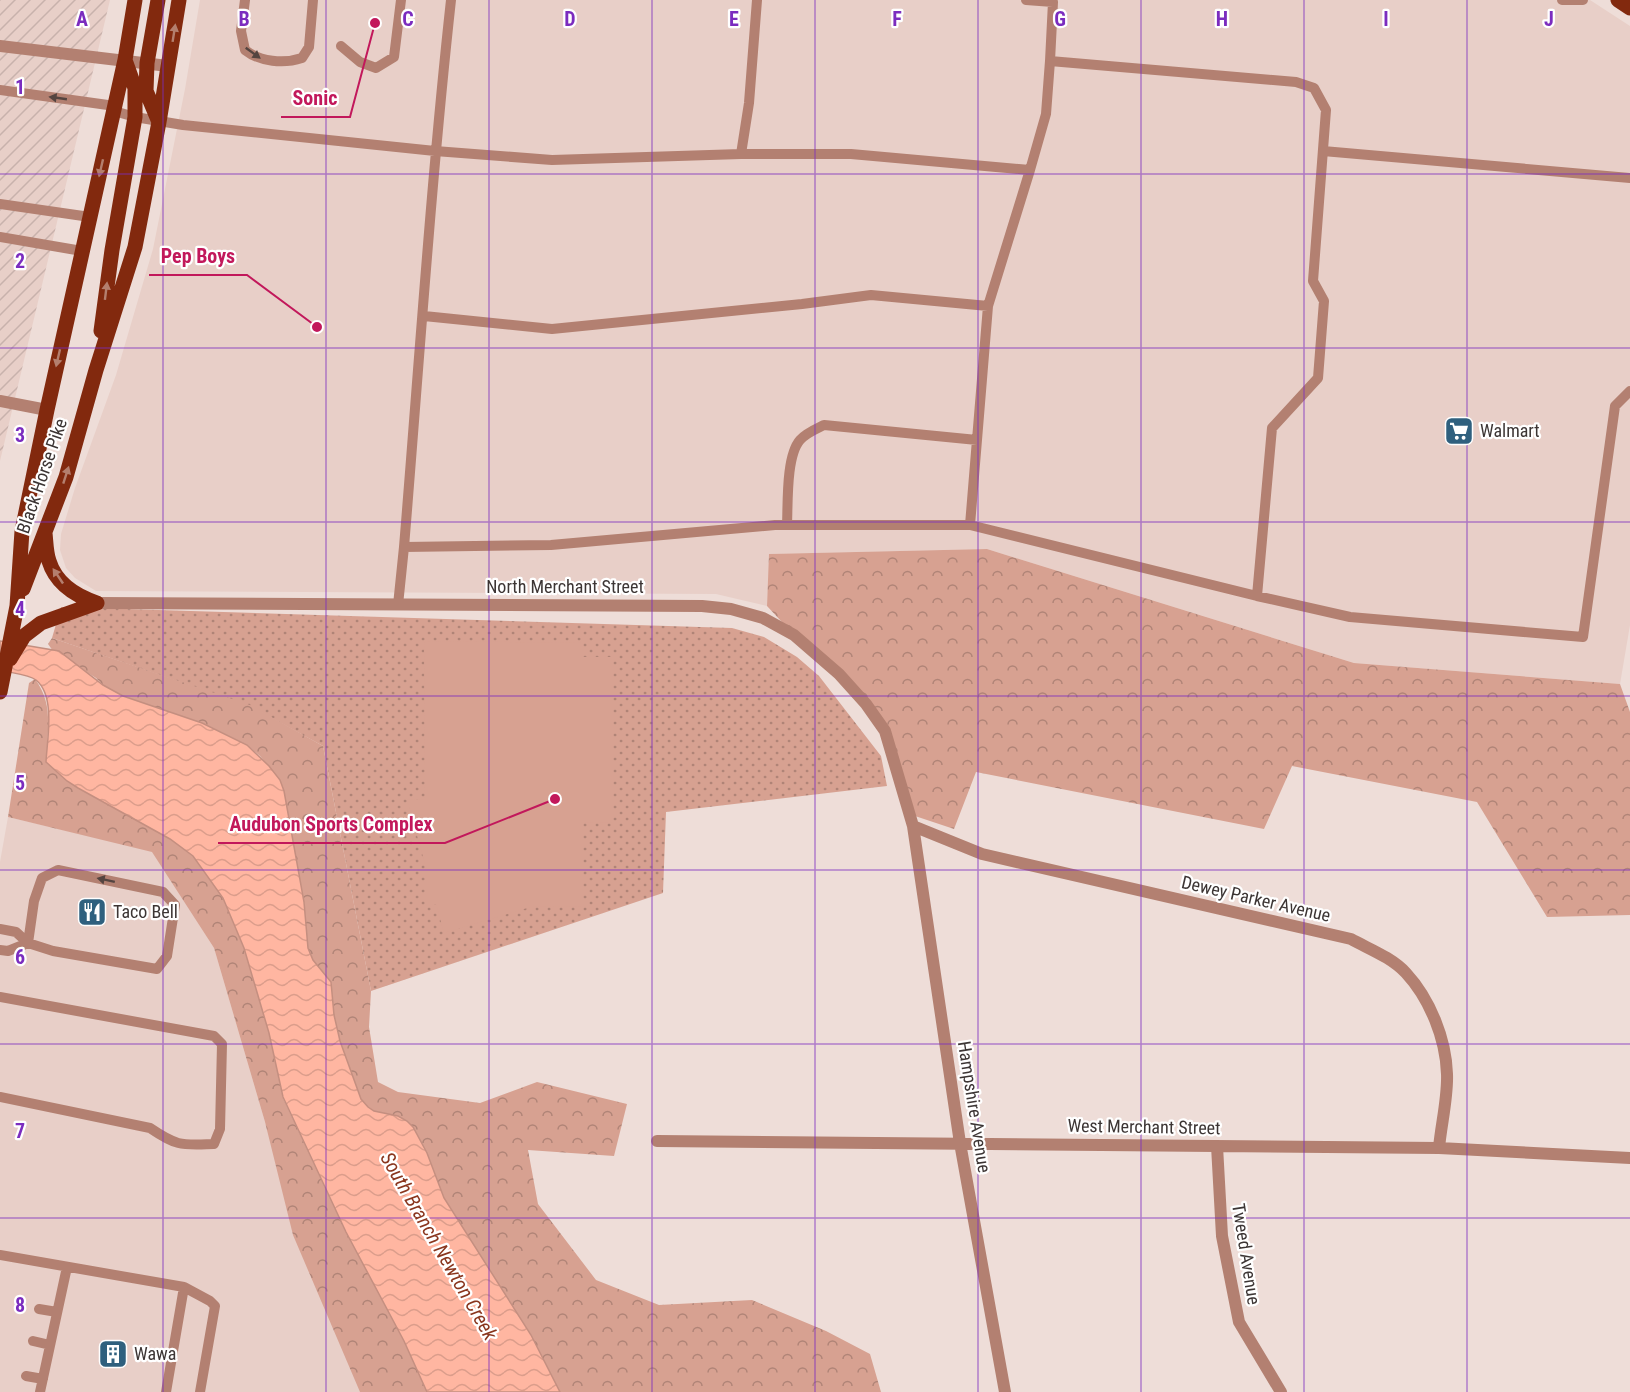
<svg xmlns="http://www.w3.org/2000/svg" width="1630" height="1392" font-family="'Roboto Condensed',sans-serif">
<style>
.built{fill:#e8cfc8}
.industrial{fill:url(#industrial-furrows)}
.green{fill:url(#green-dots)}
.forest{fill:url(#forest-crowns)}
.pitch{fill:#d7a191}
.water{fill:url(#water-waves);stroke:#c48f80;stroke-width:1.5}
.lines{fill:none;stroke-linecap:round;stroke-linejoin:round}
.lane{stroke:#b38071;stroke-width:10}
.street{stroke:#b38071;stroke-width:12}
.primary{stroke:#82290e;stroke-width:15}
.oneway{fill:#b47f6e}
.oneway2{fill:#544440}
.grid{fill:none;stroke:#7b2cbf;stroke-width:1.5;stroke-opacity:0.55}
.labels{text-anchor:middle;stroke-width:4.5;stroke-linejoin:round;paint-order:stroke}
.poi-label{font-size:18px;fill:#3c3534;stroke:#fff;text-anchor:start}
.street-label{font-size:18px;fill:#3c3534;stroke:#fff}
.water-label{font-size:20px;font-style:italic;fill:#8a361e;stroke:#fff}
.grid-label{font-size:20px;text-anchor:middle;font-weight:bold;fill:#7b2cbf;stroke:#fff;stroke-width:4.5;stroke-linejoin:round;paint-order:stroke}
.leader{fill:none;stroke:#c2185b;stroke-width:2}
.callout-dot{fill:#c2185b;stroke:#fff;stroke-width:2}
.callout-label{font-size:20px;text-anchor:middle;font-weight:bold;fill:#c2185b;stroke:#fff;stroke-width:4.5;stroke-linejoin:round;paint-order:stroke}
</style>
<defs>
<pattern id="industrial-furrows" width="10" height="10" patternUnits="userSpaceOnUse" patternTransform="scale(1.5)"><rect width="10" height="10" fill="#e8cfc8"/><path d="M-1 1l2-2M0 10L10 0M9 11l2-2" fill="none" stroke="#c8b2ac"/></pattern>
<pattern id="green-dots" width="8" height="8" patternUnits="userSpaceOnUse" patternTransform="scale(1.5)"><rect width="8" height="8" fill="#d7a191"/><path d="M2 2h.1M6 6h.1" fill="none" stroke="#b08477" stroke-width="1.8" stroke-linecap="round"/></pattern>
<pattern id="forest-crowns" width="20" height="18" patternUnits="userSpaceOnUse" patternTransform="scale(1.5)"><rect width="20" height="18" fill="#d7a191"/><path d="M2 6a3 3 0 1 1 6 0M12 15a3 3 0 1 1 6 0" fill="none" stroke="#b08477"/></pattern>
<pattern id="water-waves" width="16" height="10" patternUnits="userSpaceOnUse" patternTransform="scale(1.5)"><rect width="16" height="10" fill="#ffb6a1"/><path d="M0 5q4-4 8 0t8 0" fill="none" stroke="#db9d8b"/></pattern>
</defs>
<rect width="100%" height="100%" fill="#eeddd8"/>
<path class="built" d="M200,0H1590L1630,26V625L1620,684L1354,663L987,549L770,554L767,606L716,594L96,591L75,578L66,568L60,550L61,534L75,488L116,375L153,249L185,89Z
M8,817L152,851L214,948L265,1122L364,1392H0V862Z"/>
<path class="industrial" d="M0,0H110L0,461Z"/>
<path class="green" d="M61,607L732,628L764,637L797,657L819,676L881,756L887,786L666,812L663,893L371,991L323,746L250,706L52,638Z"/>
<path class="forest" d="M987,549L1354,663L1620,684L1630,712V915L1547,917L1477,802L1292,766L1264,829L976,772L954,829L909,814L885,731L868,707L794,635L767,606L769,554Z
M52,638L250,705L323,746L371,991L369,1027L378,1082L398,1092L480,1103L537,1082L627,1104L614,1156L528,1150L538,1204L596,1280L659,1305L752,1300L826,1331L870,1354L881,1392H560L531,1335L444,1198L427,1153L413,1127L407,1121L398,1116L374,1111L368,1107L361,1099L340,1041L334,1015L331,982L313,960L308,948L304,902L280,780L260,756L247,745L202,723L123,696L103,685L96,678L53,651L48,644Z
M35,679C55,706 46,731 47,762L67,781L78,788L171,839L193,856L223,898L244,948L269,1033L283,1098L346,1232L404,1341L427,1392H360L293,1235L265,1122L214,948L152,852L8,817L29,683Z"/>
<path class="pitch" d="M424,641L582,643V657H612V823L581,822V907L534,906L444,933L436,904H425V864L407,800L425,799Z"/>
<path class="water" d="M0,641L59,651L103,685L123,696L202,723L247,745L269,766L280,780L284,791L304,902L308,948L313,960L331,982L334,1015L340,1041L361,1099L368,1107L374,1111L398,1116L407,1121L413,1127L427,1153L444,1198L531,1335L560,1392H427L404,1341L346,1232L283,1097L269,1033L244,948L223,898L193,856L170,839L78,788L67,781L46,762C47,740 56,696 36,680C28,674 10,673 0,670Z"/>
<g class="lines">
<path class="lane" d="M245,0L241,31L245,50C260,62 284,64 302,58L309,47L313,0
M1026,0L1053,2L1050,61
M1562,0H1583
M341,46L360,62L376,68L394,57L401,0
M0,90L115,106
M114,111L135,117L183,125L435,151L552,160L741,154H851L1030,170L988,306L970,525H775L551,545L404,547C419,365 431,182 451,0
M1323,151L1630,178
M741,154L749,103L757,0
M0,204L90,217
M0,237L82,251
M424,316L552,329L802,304L871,295L988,306
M787,525C788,503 786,456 800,440C806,433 816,429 824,425L977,440
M970,525L1257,596L1272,428L1318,378L1324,301L1313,281L1326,110L1314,88L1296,82L1050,61L1046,114L1030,170
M1257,596L1350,617L1583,637L1615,406L1630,391
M398,605L404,547
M0,929L16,932L28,943L53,951L157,969L167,956L175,905L163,892L58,870L42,878L34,901L28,943
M0,950L8,951L28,943
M0,997L214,1036L222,1044L220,1129L214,1144C182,1145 178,1147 150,1128L0,1097
M0,1255L184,1287L166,1392
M184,1287L210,1301L215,1306L200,1392
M39,1309L57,1312
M33,1341L50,1345
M26,1376L43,1379
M40,1392L67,1267"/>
<path class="street" d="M0,46L168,66
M0,401L47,410
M97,603L702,606L731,609L763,618L794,635L839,674L866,704L885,731L913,826L960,1143L1005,1392
M913,826L982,854L1351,939C1369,949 1391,957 1406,973C1430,999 1446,1039 1447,1074C1448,1097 1441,1125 1439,1148
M657,1141L1439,1148L1630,1158
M1217,1146L1222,1236L1239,1322L1281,1392"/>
<path class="primary" d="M158,0L147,63L146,91L159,122
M1618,0L1630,8
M101,331L112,250L135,117V88L125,60
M45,533C46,542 46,553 49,561C56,584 76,596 97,603
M23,589L66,477L96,370L135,247L159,122L179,0
M10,659L24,636L41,623L97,603
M0,692L17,606L22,531L47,410L125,60L135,0"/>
</g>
<defs><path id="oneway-solid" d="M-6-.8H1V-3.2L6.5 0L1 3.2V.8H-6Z" transform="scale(1.5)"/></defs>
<g class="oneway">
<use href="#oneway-solid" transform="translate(174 33) rotate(-81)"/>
<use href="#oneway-solid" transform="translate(101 168) rotate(103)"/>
<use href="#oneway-solid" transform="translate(106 291) rotate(-83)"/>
<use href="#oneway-solid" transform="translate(58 358) rotate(103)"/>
<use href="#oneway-solid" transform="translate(66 475) rotate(-72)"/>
<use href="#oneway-solid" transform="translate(58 576) rotate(-124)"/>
</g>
<g class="oneway2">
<use href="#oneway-solid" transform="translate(253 53) rotate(36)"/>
<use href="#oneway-solid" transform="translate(58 98) rotate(-172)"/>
<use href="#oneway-solid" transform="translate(106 880) rotate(-168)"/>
</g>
<path class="grid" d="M163,0V1392M326,0V1392M489,0V1392M652,0V1392M815,0V1392M978,0V1392M1141,0V1392M1304,0V1392M1467,0V1392M0,174H1630M0,348H1630M0,522H1630M0,696H1630M0,870H1630M0,1044H1630M0,1218H1630"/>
<defs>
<g id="supermarket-square" transform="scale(1.5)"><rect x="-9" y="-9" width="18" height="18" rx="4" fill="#2f607e" stroke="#fff"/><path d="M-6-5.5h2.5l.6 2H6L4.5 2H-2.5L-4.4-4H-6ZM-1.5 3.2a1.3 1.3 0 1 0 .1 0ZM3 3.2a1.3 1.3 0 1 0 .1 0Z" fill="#fff"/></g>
<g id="restaurant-square" transform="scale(1.5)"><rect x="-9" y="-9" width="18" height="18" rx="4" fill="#2f607e" stroke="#fff"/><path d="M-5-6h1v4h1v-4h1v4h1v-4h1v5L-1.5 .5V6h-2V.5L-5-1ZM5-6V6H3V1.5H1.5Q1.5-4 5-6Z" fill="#fff"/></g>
<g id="building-square" transform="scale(1.5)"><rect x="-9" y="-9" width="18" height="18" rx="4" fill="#2f607e" stroke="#fff"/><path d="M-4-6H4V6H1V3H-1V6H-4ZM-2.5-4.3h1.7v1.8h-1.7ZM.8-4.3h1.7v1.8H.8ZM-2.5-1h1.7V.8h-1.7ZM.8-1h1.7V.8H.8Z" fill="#fff"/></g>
</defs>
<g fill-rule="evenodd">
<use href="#supermarket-square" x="1459" y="431"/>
<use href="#restaurant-square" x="92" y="912"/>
<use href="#building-square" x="113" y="1354"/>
</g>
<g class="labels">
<g class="poi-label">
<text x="1480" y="437">Walmart</text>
<text x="113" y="918">Taco Bell</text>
<text x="134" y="1360">Wawa</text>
</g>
<g class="street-label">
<text transform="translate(42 476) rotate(-71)" y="6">Black Horse Pike</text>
<text x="565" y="593">North Merchant Street</text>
<text transform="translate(1256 899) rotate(13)" y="6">Dewey Parker Avenue</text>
<text transform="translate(974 1107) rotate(81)" y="6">Hampshire Avenue</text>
<text transform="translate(1144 1127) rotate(1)" y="6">West Merchant Street</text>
<text transform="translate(1246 1254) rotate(81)" y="6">Tweed Avenue</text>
</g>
<g class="water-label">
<text transform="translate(439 1246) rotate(60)" y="7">South Branch Newton Creek</text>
</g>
</g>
<g class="grid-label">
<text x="82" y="26">A</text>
<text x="244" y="26">B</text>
<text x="408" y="26">C</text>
<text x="570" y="26">D</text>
<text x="734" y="26">E</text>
<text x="897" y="26">F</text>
<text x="1060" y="26">G</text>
<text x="1222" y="26">H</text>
<text x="1386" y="26">I</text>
<text x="1549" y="26">J</text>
<text x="20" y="94">1</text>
<text x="20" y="268">2</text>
<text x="20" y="442">3</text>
<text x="20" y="616">4</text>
<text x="20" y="790">5</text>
<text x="20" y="964">6</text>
<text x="20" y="1138">7</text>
<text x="20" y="1312">8</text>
</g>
<path class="leader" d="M375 23L350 117H281M317 327L247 275H149M555 799L445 843H218"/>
<g class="callout-dot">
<circle cx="375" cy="23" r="6"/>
<circle cx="317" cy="327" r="6"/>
<circle cx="555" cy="799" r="6"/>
</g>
<g class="callout-label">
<text x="315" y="105">Sonic</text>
<text x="198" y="263">Pep Boys</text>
<text x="331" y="831">Audubon Sports Complex</text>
</g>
</svg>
